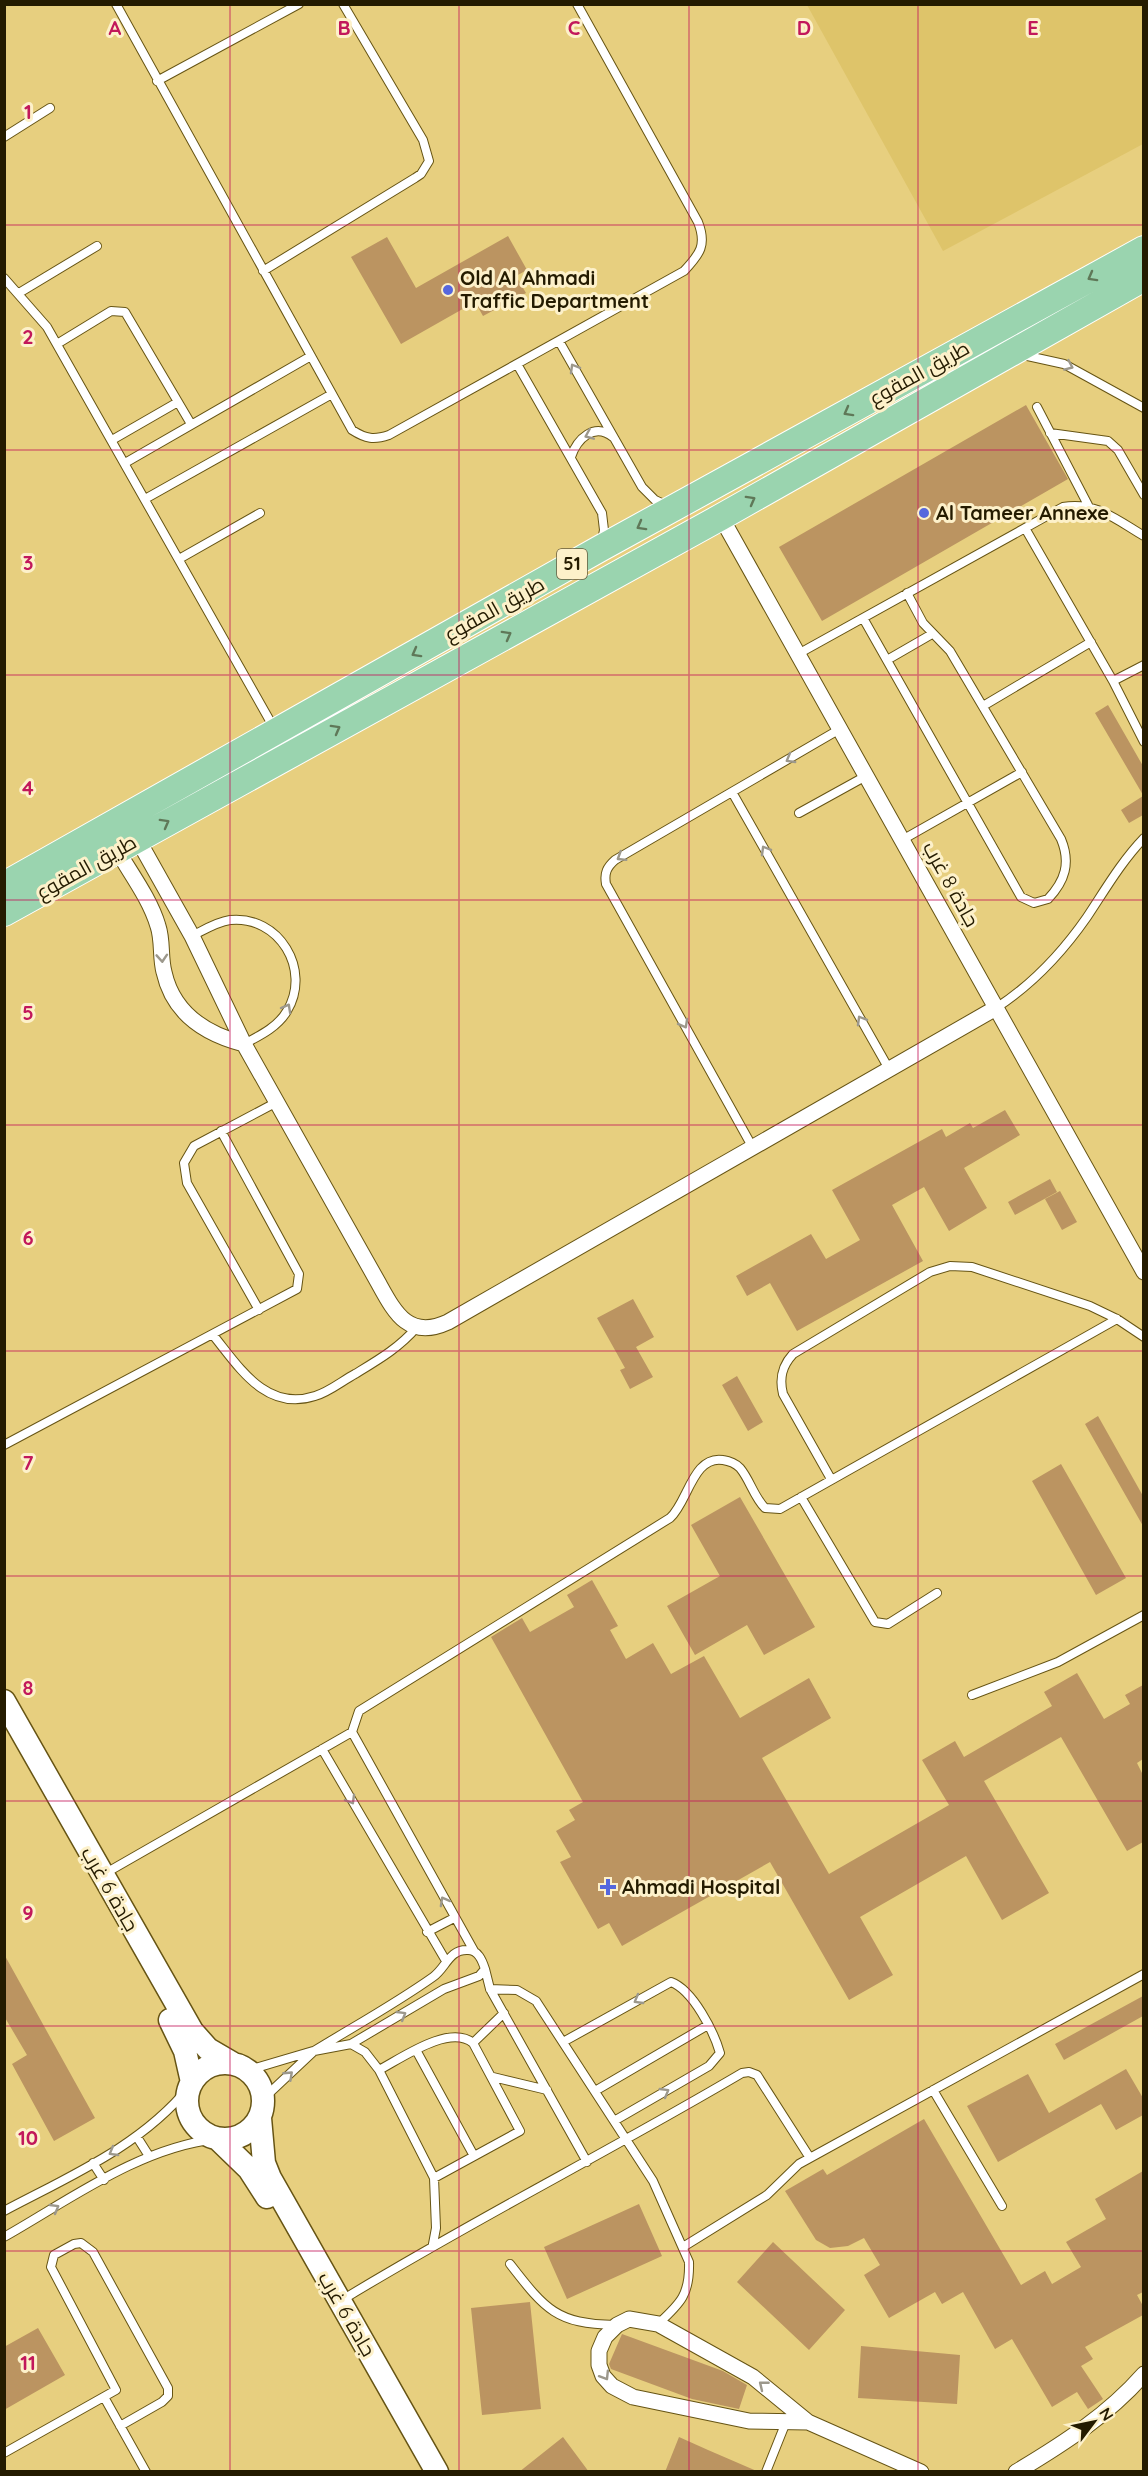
<svg xmlns="http://www.w3.org/2000/svg" width="1148" height="2476" font-family="Quicksand,Cairo,sans-serif">
<style>
.built{fill:#dec46a}
.building{fill:#bb9461}
.lines{fill:none;stroke-linecap:round;stroke-linejoin:round}
.service-casing{stroke:#665414;stroke-width:10}
.minor-casing{stroke:#665414;stroke-width:17}
.secondary-casing{stroke:#665414;stroke-width:25}
.primary-casing{stroke:#fff;stroke-width:28}
.service{stroke:#fff;stroke-width:8}
.minor{stroke:#fff;stroke-width:15}
.secondary{stroke:#fff;stroke-width:22}
.primary{stroke:#9ad4af;stroke-width:26}
.oneway{stroke:#5f7858}
.oneway2{stroke:#9c988c}
.grid{fill:none;stroke:#c2185b;stroke-width:1.5;stroke-opacity:0.55}
.poi-dot{fill:#5667dd;stroke:#fdf1ca;stroke-width:2}
.labels{text-anchor:middle;stroke-width:6;stroke-linejoin:round;paint-order:stroke}
.shield{fill:#fdf1ca;stroke:#655b3d;stroke-width:1.5}
.shield-label{font-size:18px;font-weight:bold;fill:#241b00}
.poi-label{font-size:20px;font-weight:bold;fill:#241b00;stroke:#fdf1ca;text-anchor:start}
.street-label{font-size:20px;fill:#241b00;stroke:#fdf1ca}
.grid-label{font-size:20px;text-anchor:middle;font-weight:bold;fill:#c2185b;stroke:#fdf1ca;stroke-width:6;stroke-linejoin:round;paint-order:stroke}
</style>
<rect width="100%" height="100%" fill="#e7cf7f"/>
<path class="built" d="M807,5H1143V144L943,251Z"/>
<path class="building" d="M508,236L527,270L516,276L526,293L483,316L475,302L401,344L351,257L387,237L416,288Z
M1026,405L1068,479L822,621L779,547Z
M1108,705L1143,766V795L1095,713Z
M1143,796V815L1129,823L1121,810Z
M1005,1110L1020,1135L964,1168L987,1208L949,1231L924,1187L892,1205L923,1261L797,1331L770,1283L747,1296L736,1276L811,1234L826,1259L860,1240L832,1190L942,1129L946,1137L970,1123L973,1128Z
M1050,1179L1057,1192L1015,1215L1008,1202Z
M1060,1191L1077,1222L1062,1230L1045,1199Z
M633,1299L654,1337L636,1347L653,1377L630,1389L620,1370L625,1368L597,1318Z
M737,1376L763,1422L748,1431L722,1385Z
M1098,1416L1143,1496V1526L1085,1424Z
M1061,1464L1126,1578L1096,1595L1032,1481Z
M740,1497L815,1627L764,1655L747,1625L695,1655L667,1606L720,1576L691,1525Z
M592,1580L618,1626L610,1630L626,1659L653,1643L671,1674L704,1656L740,1718L809,1678L831,1718L762,1758L829,1874L949,1805L922,1760L955,1741L964,1757L1052,1706L1044,1692L1077,1673L1104,1719L1130,1704L1125,1695L1143,1685V1759L1137,1763L1143,1775V1842L1127,1851L1061,1737L984,1781L1049,1893L1002,1920L966,1856L860,1917L893,1975L849,2000L770,1862L622,1946L609,1923L598,1929L560,1862L571,1857L556,1831L575,1820L569,1810L583,1802L491,1637L522,1618L530,1632L574,1607L567,1595Z
M4,1954L95,2118L54,2141L12,2064L27,2055L4,2016Z
M1143,1996V2016L1064,2060L1055,2044Z
M1126,2069L1143,2098V2115L1116,2130L1101,2104L998,2162L967,2106L1028,2074L1049,2113Z
M924,2119L1021,2285L1045,2271L1052,2284L1081,2267L1066,2242L1106,2219L1095,2199L1143,2171V2292L1137,2295L1143,2306V2315L1085,2347L1093,2359L1081,2366L1103,2399L1088,2409L1077,2392L1052,2407L1012,2339L995,2349L963,2292L942,2304L935,2292L889,2318L864,2275L880,2265L864,2238L848,2246L830,2248L816,2240L785,2191L823,2169L827,2175Z
M639,2204L662,2256L567,2299L544,2247Z
M773,2242L845,2310L809,2350L737,2282Z
M530,2302L541,2409L482,2415L471,2308Z
M38,2328L65,2375L4,2410V2347Z
M622,2334L723,2371L747,2385L739,2409L692,2399L611,2369L609,2364Z
M861,2346L960,2355L957,2404L858,2398Z
M563,2437L589,2472H519Z
M679,2437L708,2450L759,2472H665Z"/>
<g class="lines">
<g class="service-casing">
<path id="service" d="M116,4L352,430C366,439 374,440 389,435L684,271C700,254 707,245 698,222L577,4
M157,81L299,4
M4,137L50,108
M263,271L415,178L421,174L429,161L423,140L343,4
M4,278L47,327L274,728
M19,293L97,246
M559,341L642,487L655,500L666,505
M57,344L111,311L125,312L191,424
M1023,355L1064,364L1144,408
M517,364L602,513L604,530L602,541
M1037,407L1088,505
M1050,433L1108,441L1118,450L1144,495
M112,440L178,402
M571,457C577,439 594,422 613,437
M125,463L311,356
M145,499L332,394
M1025,528L1113,681L1144,742
M179,559L260,513
M863,618L1021,897L1034,903L1048,899C1065,881 1071,863 1061,839L950,651L923,623L907,593
M798,654L1063,507C1095,501 1117,520 1144,536
M887,660L932,634
M1113,681L1144,665
M983,706L1091,642
M732,792L889,1069
M799,813L866,776
M902,840L1022,772
M192,936C204,930 216,922 230,920C279,915 312,970 287,1011C278,1027 259,1036 244,1044
M996,1008C1033,984 1062,953 1087,917C1105,890 1121,862 1144,838
M753,1148L606,884C604,873 607,867 615,860L840,729
M259,1310L187,1183L184,1163L194,1146L277,1102
M213,1335C239,1367 266,1412 315,1396C329,1392 342,1381 355,1374C378,1360 399,1348 417,1327
M4,1445L297,1289L299,1274L221,1131
M831,1479L783,1394C779,1378 782,1366 793,1354L930,1272L950,1266L972,1267L1090,1306L1117,1319L1144,1337
M801,1497L875,1622L888,1624L937,1593
M972,1695L1058,1662L1144,1615
M352,1732L474,1951
M322,1749L446,1961
M104,1874L352,1732L359,1711L670,1518C688,1502 693,1455 723,1460C730,1461 735,1463 740,1468C750,1480 754,1497 765,1508L780,1509L1117,1319
M427,1932L454,1918
M485,1969L490,1989L587,2162
M490,1989L517,1990L536,2001L653,2181L689,2262C690,2294 681,2303 658,2324
M563,2042L671,1982C693,1990 714,2032 720,2053L709,2066L614,2121
M473,2043L504,2013
M351,2044L444,1989L479,1976L485,1969C482,1960 478,1950 468,1950C449,1949 446,1968 433,1977C395,2004 353,2027 314,2051L351,2044L365,2052L379,2070L434,2178L436,2228L433,2244
M416,2050L474,2156
M249,2070L313,2051
M379,2070C402,2058 449,2024 473,2043L520,2131L434,2178
M493,2077L547,2090
M933,2090L1002,2206
M595,2091L708,2025
M264,2098L314,2051
M137,2137L149,2156
M93,2163L104,2180
M4,2211C70,2176 141,2146 189,2087
M4,2237C71,2199 139,2148 216,2139
M683,2247L767,2195L799,2164L1144,1974
M510,2264C545,2309 556,2324 615,2325
M342,2300C473,2220 610,2151 742,2073L749,2072L757,2075L810,2158
M104,2397L146,2472
M4,2453L116,2390L51,2267L54,2255L74,2244L81,2243L93,2252L168,2388V2396L162,2402L120,2426
M766,2472L786,2422"/>
</g>
<g class="minor-casing">
<path id="minor" d="M721,517L1144,1272
M137,838L192,936L244,1044L379,1284C395,1313 409,1340 448,1322L996,1008
M117,850C131,874 150,899 158,926C163,941 160,957 164,972C173,1013 205,1034 244,1044
M808,2422L749,2421L633,2397L612,2386L603,2376L599,2365V2351L605,2337L617,2325L629,2319L658,2324L753,2377L808,2422L921,2472
M1016,2472C1063,2444 1108,2415 1144,2374"/>
</g>
<g class="secondary-casing">
<path id="secondary" d="M4,1701L192,2031L208,2049L232,2063
M170,2020L185,2051L192,2082
M187 2101a38 38 0 1 1 76 0a38 38 0 1 1-76 0Z
M260,2118L264,2163L270,2178L437,2472
M218,2139L249,2169L267,2197"/>
</g>
<g class="primary-casing">
<path id="primary" d="M4,885L601,548L1144,249
M4,913L721,517L1144,278"/>
</g>
<use href="#service" class="service"/>
<use href="#minor" class="minor"/>
<use href="#secondary" class="secondary"/>
<use href="#primary" class="primary"/>
</g>
<defs><path id="oneway-chevron" d="M-2-3.5L2.5 0L-2 3.5" fill="none" stroke-width="1.6" stroke-linecap="round" stroke-linejoin="round" transform="scale(1.5)"/></defs>
<g class="oneway">
<use href="#oneway-chevron" transform="translate(1092 277) rotate(151)"/>
<use href="#oneway-chevron" transform="translate(848 412) rotate(151)"/>
<use href="#oneway-chevron" transform="translate(751 500) rotate(-29)"/>
<use href="#oneway-chevron" transform="translate(641 526) rotate(151)"/>
<use href="#oneway-chevron" transform="translate(507 635) rotate(-29)"/>
<use href="#oneway-chevron" transform="translate(416 653) rotate(151)"/>
<use href="#oneway-chevron" transform="translate(336 729) rotate(-29)"/>
<use href="#oneway-chevron" transform="translate(165 823) rotate(-29)"/>
</g>
<g class="oneway2">
<use href="#oneway-chevron" transform="translate(1069 366) rotate(24)"/>
<use href="#oneway-chevron" transform="translate(574 368) rotate(-120)"/>
<use href="#oneway-chevron" transform="translate(589 435) rotate(157)"/>
<use href="#oneway-chevron" transform="translate(790 759) rotate(150)"/>
<use href="#oneway-chevron" transform="translate(765 850) rotate(-120)"/>
<use href="#oneway-chevron" transform="translate(621 857) rotate(148)"/>
<use href="#oneway-chevron" transform="translate(162 958) rotate(86)"/>
<use href="#oneway-chevron" transform="translate(287 1008) rotate(-61)"/>
<use href="#oneway-chevron" transform="translate(861 1020) rotate(-120)"/>
<use href="#oneway-chevron" transform="translate(684 1024) rotate(61)"/>
<use href="#oneway-chevron" transform="translate(351 1800) rotate(60)"/>
<use href="#oneway-chevron" transform="translate(444 1901) rotate(-119)"/>
<use href="#oneway-chevron" transform="translate(638 2000) rotate(150)"/>
<use href="#oneway-chevron" transform="translate(402 2015) rotate(-31)"/>
<use href="#oneway-chevron" transform="translate(289 2075) rotate(-43)"/>
<use href="#oneway-chevron" transform="translate(665 2092) rotate(-30)"/>
<use href="#oneway-chevron" transform="translate(113 2152) rotate(150)"/>
<use href="#oneway-chevron" transform="translate(55 2208) rotate(-30)"/>
<use href="#oneway-chevron" transform="translate(605 2376) rotate(58)"/>
<use href="#oneway-chevron" transform="translate(763 2385) rotate(-141)"/>
</g>
<path class="grid" d="M230,4V2472M459,4V2472M689,4V2472M918,4V2472M4,225H1144M4,450H1144M4,675H1144M4,900H1144M4,1125H1144M4,1351H1144M4,1576H1144M4,1801H1144M4,2026H1144M4,2251H1144"/>
<g class="poi-dot">
<circle cx="448" cy="290" r="6"/>
<circle cx="924" cy="513" r="6"/>
<path d="M605 1878h6v6h6v6h-6v6h-6v-6h-6v-6h6z"/>
</g>
<g class="labels">
<rect class="shield" x="557" y="549" width="30" height="30" rx="4.5"/>
<g class="shield-label">
<text x="572" y="570">51</text>
</g>
<g class="poi-label">
<text x="460" y="285">Old Al Ahmadi<tspan x="460" dy="23">Traffic Department</tspan></text>
<text x="936" y="520">Al Tameer Annexe</text>
<text x="622" y="1894">Ahmadi Hospital</text>
</g>
<g class="street-label">
<text transform="translate(919 373) rotate(-29)" y="7">طريق المقوع</text>
<text transform="translate(494 609) rotate(-29)" y="7">طريق المقوع</text>
<text transform="translate(86 867) rotate(-29)" y="7">طريق المقوع</text>
<text transform="translate(951 884) rotate(61)" y="7">جادة 8 غرب</text>
<text transform="translate(110 1889) rotate(60)" y="7">جادة 6 غرب</text>
<text transform="translate(347 2314) rotate(60)" y="7">جادة 6 غرب</text>
</g>
</g>
<g class="grid-label">
<text x="115" y="35">A</text>
<text x="344" y="35">B</text>
<text x="574" y="35">C</text>
<text x="804" y="35">D</text>
<text x="1033" y="35">E</text>
<text x="28" y="119">1</text>
<text x="28" y="344">2</text>
<text x="28" y="570">3</text>
<text x="28" y="795">4</text>
<text x="28" y="1020">5</text>
<text x="28" y="1245">6</text>
<text x="28" y="1470">7</text>
<text x="28" y="1695">8</text>
<text x="28" y="1920">9</text>
<text x="28" y="2145">10</text>
<text x="28" y="2370">11</text>
</g>
<rect width="1148" height="2476" fill="none" stroke="#241b00" stroke-width="12"/>
<g transform="translate(1094 2422) rotate(58)" stroke="#fdf1ca" stroke-width="4.5" paint-order="stroke">
<path d="M0-4.5L10 22L0 15L-10 22Z" fill="#241b00"/>
<text y="-9" font-size="16" font-weight="bold" text-anchor="middle" fill="#241b00">N</text>
</g>
</svg>
